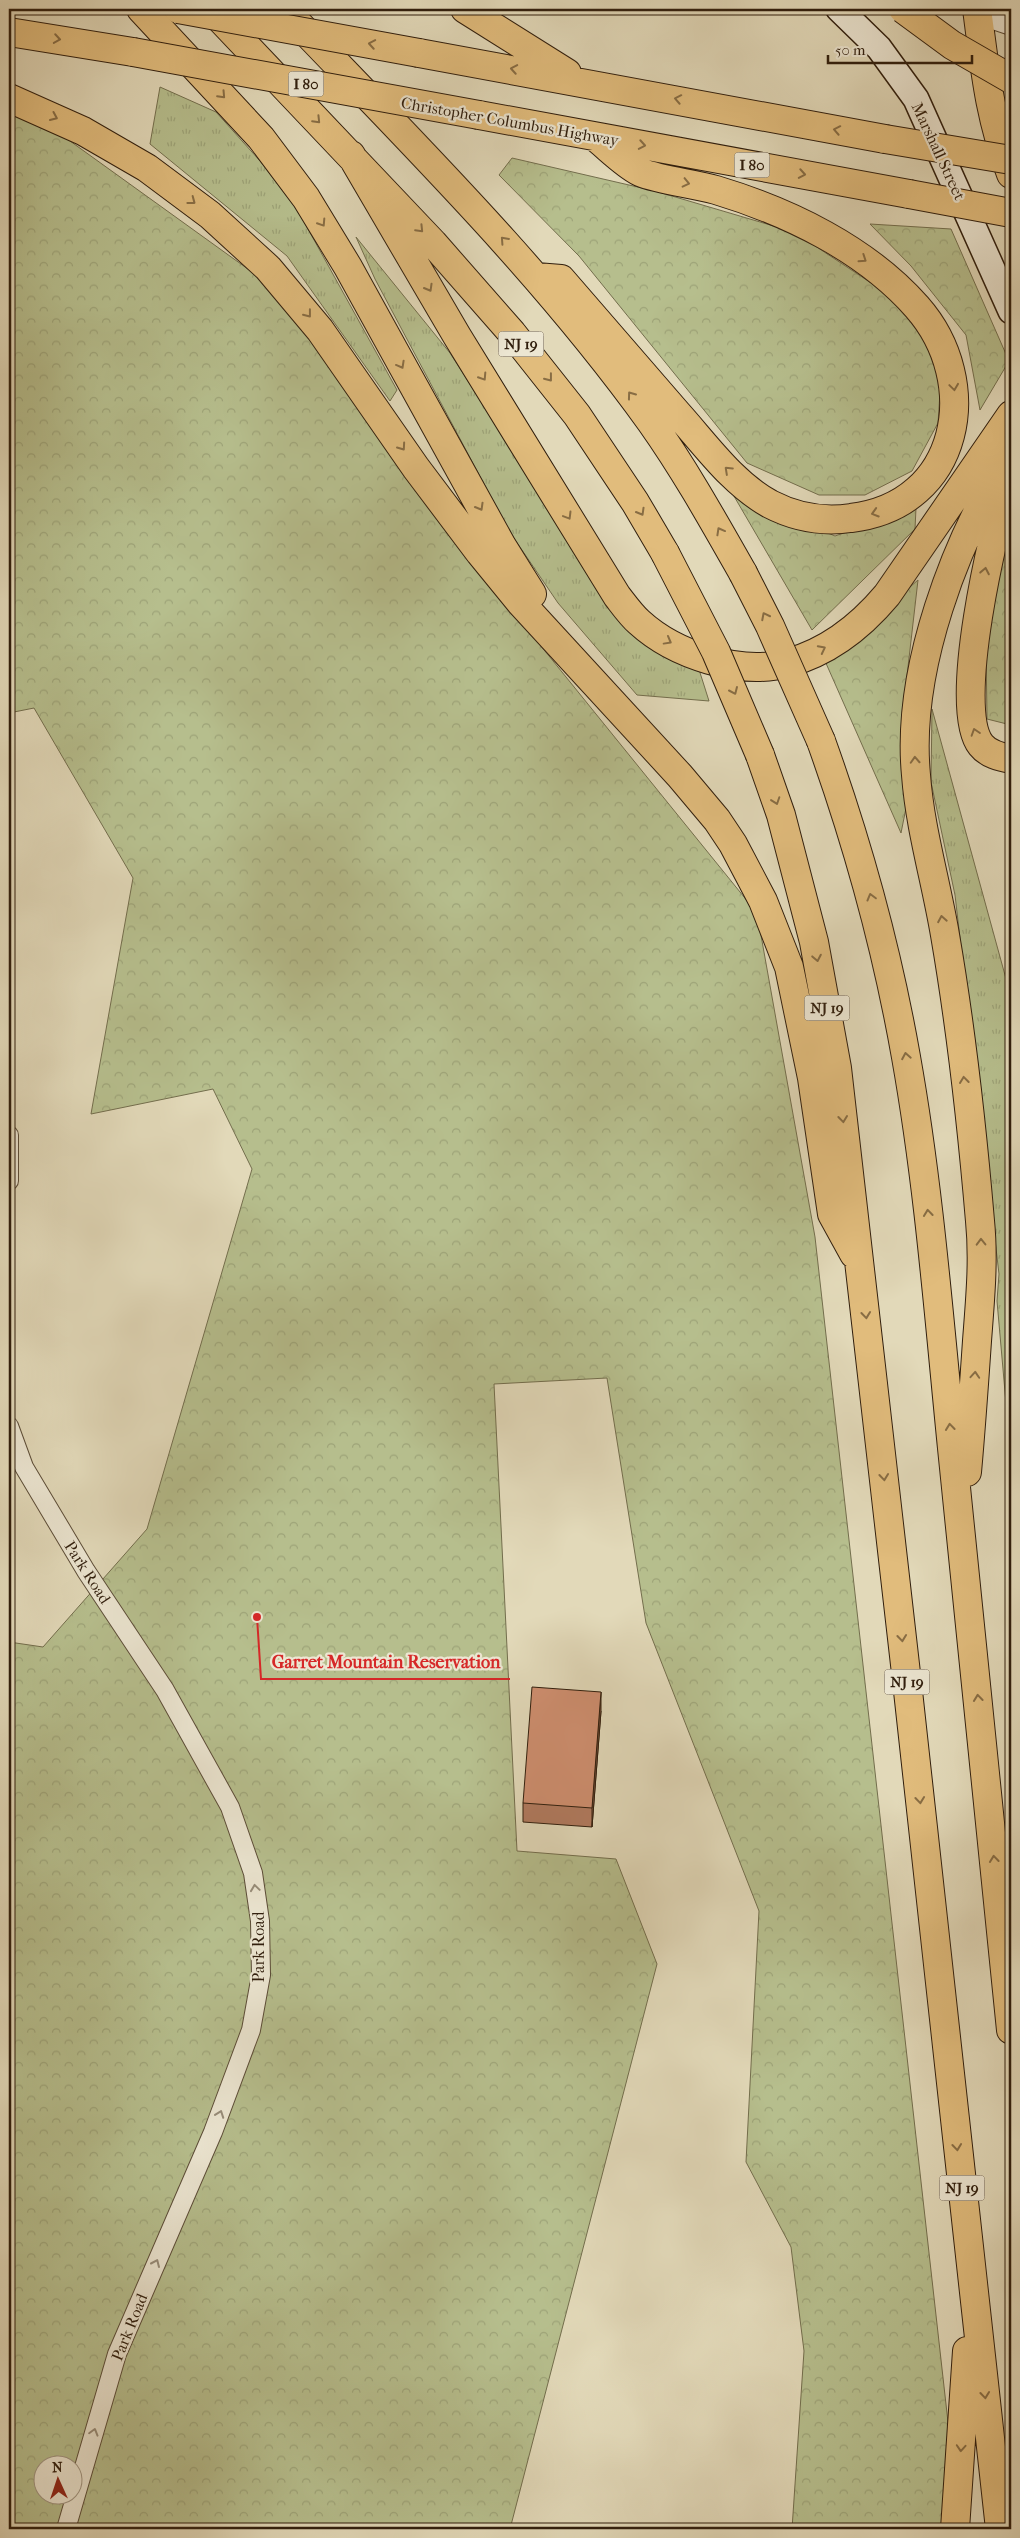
<svg xmlns="http://www.w3.org/2000/svg" width="1020" height="2538" font-family="'IM FELL French Canon',serif">
<style>
.grass{fill:url(#grass-tufts);stroke:#736e4d}
.forest{fill:url(#forest-crowns);stroke:#736e4d;fill-rule:evenodd}
.lines{fill:none;stroke-linecap:round;stroke-linejoin:round}
.street-casing{stroke:#5c4d38;stroke-width:20}
.secondary-casing{stroke:#301e0d;stroke-width:28}
.primary-casing{stroke:#301e0d;stroke-width:30}
.highway-casing{stroke:#301e0d;stroke-width:30}
.street{stroke:#ece6d2;stroke-width:18}
.secondary{stroke:#ece6d2;stroke-width:25}
.primary{stroke:#e1bc7c;stroke-width:28}
.highway{stroke:#e1bc7c;stroke-width:28}
.highway-bridge-casing{stroke:#301e0d;stroke-width:30;stroke-linecap:butt}
.highway-bridge{stroke:#e1bc7c;stroke-width:28}
.wall{fill:#b17a5f;stroke:#301e0d}
.shaded-wall{fill:#90634e;stroke:#301e0d}
.building{fill:#ce8e6f;stroke:#301e0d}
.oneway{stroke:#886d44}
.oneway2{stroke:#978c79}
.labels{text-anchor:middle;stroke-width:4.5;stroke-linejoin:round;paint-order:stroke}
.shield{fill:#ece6d2;stroke:#685a48;stroke-width:1}
.shield-label{font-size:15px;font-weight:bold;fill:#301e0d}
.street-label{font-size:16px;fill:#301e0d;stroke:#ece6d2}
.leader{fill:none;stroke:#d62828;stroke-width:2}
.callout-dot{fill:#d62828;stroke:#ece6d2;stroke-width:2}
.callout-label{font-size:18px;text-anchor:middle;font-weight:bold;fill:#d62828;stroke:#ece6d2;stroke-width:4.5;stroke-linejoin:round;paint-order:stroke}
</style>
<defs>
<pattern id="grass-tufts" width="24" height="20" patternUnits="userSpaceOnUse" patternTransform="scale(1.25)"><rect width="24" height="20" fill="#b6be8d"/><path d="M3 7l-1-3M5 7V3M7 7l1-3M15 17l-1-3M17 17v-4M19 17l1-3" fill="none" stroke="#9da378"/></pattern>
<pattern id="forest-crowns" width="20" height="18" patternUnits="userSpaceOnUse" patternTransform="scale(1.25)"><rect width="20" height="18" fill="#b6be8d"/><path d="M2 6a3 3 0 1 1 6 0M12 15a3 3 0 1 1 6 0" fill="none" stroke="#9da378"/></pattern>
</defs>
<rect width="100%" height="100%" fill="#e2d9b9"/>
<filter id="stains"><feTurbulence type="fractalNoise" baseFrequency=".004" numOctaves="4"/><feColorMatrix values="0 0 0 0 .2 0 0 0 0 .09 0 0 0 0 .02 0 0 0 .5 -.17"/></filter>
<radialGradient id="worn" r=".72"><stop offset=".6" stop-color="#630" stop-opacity="0"/><stop offset="1" stop-color="#630" stop-opacity=".3"/></radialGradient>
<path class="grass" d="M160,87L216,112L287,191L397,390L390,401L287,256L150,144Z
M356,237L450,353L627,629L696,660L709,701L637,695L558,603L509,531L375,279Z
M932,709L1011,997V1460L997,1301L999,1274L955,895L931,782Z"/>
<path class="forest" d="M9,112L45,123L284,295L443,525L757,913L815,1237L960,2529H792L804,2351L791,2247L746,2162L759,1911L646,1623L607,1378L494,1384L517,1851L616,1859L657,1964L510,2529H9V1642L43,1647L147,1529L252,1169L213,1089L91,1114L133,878L34,708L9,713ZM42,2466H72V2496H42Z
M512,158L655,191L794,232L900,302L942,362L938,423L912,471L865,495H819L747,463L579,256L499,175Z
M870,224L951,229L1009,361L980,410L966,335L911,266Z
M731,491L835,536L916,508L915,529L812,630Z
M1011,502V725L987,719L986,647Z
M918,580L902,719L906,808L901,833L825,661Z"/>
<g class="lines">
<g class="street-casing">
<path id="street" d="M978,15L1011,26
M9,1135V1181
M9,1426L24,1467L86,1571L165,1690L230,1807L253,1873L260,1921L261,1975L251,2030L213,2132L117,2354L66,2529"/>
</g>
<g class="secondary-casing">
<path id="secondary" d="M839,9L879,48L916,99L1011,311"/>
</g>
<g class="primary-casing">
<path id="primary" d="M977,9C985,69 989,116 1011,174"/>
</g>
<g class="highway-casing">
<path id="highway" d="M141,9L261,138L306,198L348,267L502,546L532,594
M211,9L433,243L512,333L577,415L635,502L665,553
M284,9C411,142 543,272 651,422C685,470 714,522 743,573
M465,9L567,73
M9,32L133,52
M419,53L885,139
M9,98L83,131L147,168L210,215L268,268L320,330L416,468L480,553L520,602L680,776L717,820L733,844L763,901L789,967L812,1078L832,1214L854,1254
M479,115L909,194
M351,155L457,336L617,596C624,605 631,615 639,622C675,655 740,676 788,663C828,652 861,626 887,595L1011,415
M536,277L561,279C599,323 638,368 677,413C705,444 732,483 770,504C795,517 823,522 851,518C961,505 983,382 917,307C866,249 789,212 716,190C692,183 662,181 640,172C624,164 608,147 594,136
M1008,482C994,528 951,708 981,745C988,754 1000,757 1011,759
M821,741C858,844 887,949 906,1057C929,1186 939,1318 952,1448C972,1642 992,1836 1011,2030
M760,755L781,815L814,942L837,1068L907,1682L1000,2529
M967,1472C971,1428 974,1385 977,1341C980,1301 984,1261 980,1221C972,1127 961,1028 945,935C936,881 920,829 916,775C906,670 955,541 1011,453
M955,2529L967,2351"/>
</g>
<use href="#street" class="street"/>
<use href="#secondary" class="secondary"/>
<use href="#primary" class="primary"/>
<use href="#highway" class="highway"/>
<g class="highway-bridge-casing">
<path id="highway-bridge" d="M178,9L419,53
M903,9L952,45L1011,79
M133,52L479,115
M885,139L1011,160
M909,194L1011,213
M665,553L716,652L760,755
M743,573L770,626L821,741"/>
</g>
<use href="#highway-bridge" class="highway-bridge"/>
</g>
<path class="wall" d="M601,1711L592,1827L523,1822V1803Z"/>
<path class="shaded-wall" d="M601,1692V1711L592,1827V1808Z"/>
<path class="building" d="M532,1687L601,1692L592,1808L523,1803Z"/>
<defs><path id="oneway-chevron" d="M-2-3.5L2.5 0L-2 3.5" fill="none" stroke-width="1.6" stroke-linecap="round" stroke-linejoin="round" transform="scale(1.25)"/></defs>
<g class="oneway">
<use href="#oneway-chevron" transform="translate(57 39) rotate(9)"/>
<use href="#oneway-chevron" transform="translate(372 44) rotate(-170)"/>
<use href="#oneway-chevron" transform="translate(514 69) rotate(-170)"/>
<use href="#oneway-chevron" transform="translate(222 95) rotate(47)"/>
<use href="#oneway-chevron" transform="translate(678 99) rotate(-169)"/>
<use href="#oneway-chevron" transform="translate(54 117) rotate(24)"/>
<use href="#oneway-chevron" transform="translate(317 120) rotate(46)"/>
<use href="#oneway-chevron" transform="translate(837 130) rotate(-169)"/>
<use href="#oneway-chevron" transform="translate(642 145) rotate(10)"/>
<use href="#oneway-chevron" transform="translate(802 174) rotate(10)"/>
<use href="#oneway-chevron" transform="translate(686 183) rotate(13)"/>
<use href="#oneway-chevron" transform="translate(192 201) rotate(37)"/>
<use href="#oneway-chevron" transform="translate(322 223) rotate(57)"/>
<use href="#oneway-chevron" transform="translate(420 229) rotate(46)"/>
<use href="#oneway-chevron" transform="translate(504 240) rotate(-132)"/>
<use href="#oneway-chevron" transform="translate(863 259) rotate(34)"/>
<use href="#oneway-chevron" transform="translate(429 288) rotate(60)"/>
<use href="#oneway-chevron" transform="translate(308 314) rotate(52)"/>
<use href="#oneway-chevron" transform="translate(401 365) rotate(61)"/>
<use href="#oneway-chevron" transform="translate(483 377) rotate(57)"/>
<use href="#oneway-chevron" transform="translate(549 378) rotate(52)"/>
<use href="#oneway-chevron" transform="translate(954 387) rotate(82)"/>
<use href="#oneway-chevron" transform="translate(631 395) rotate(-126)"/>
<use href="#oneway-chevron" transform="translate(402 447) rotate(55)"/>
<use href="#oneway-chevron" transform="translate(728 470) rotate(-137)"/>
<use href="#oneway-chevron" transform="translate(480 507) rotate(60)"/>
<use href="#oneway-chevron" transform="translate(641 512) rotate(60)"/>
<use href="#oneway-chevron" transform="translate(875 513) rotate(163)"/>
<use href="#oneway-chevron" transform="translate(568 516) rotate(59)"/>
<use href="#oneway-chevron" transform="translate(720 531) rotate(-119)"/>
<use href="#oneway-chevron" transform="translate(985 571) rotate(-79)"/>
<use href="#oneway-chevron" transform="translate(765 616) rotate(-117)"/>
<use href="#oneway-chevron" transform="translate(668 641) rotate(29)"/>
<use href="#oneway-chevron" transform="translate(822 649) rotate(-27)"/>
<use href="#oneway-chevron" transform="translate(734 691) rotate(66)"/>
<use href="#oneway-chevron" transform="translate(975 732) rotate(-108)"/>
<use href="#oneway-chevron" transform="translate(915 760) rotate(-93)"/>
<use href="#oneway-chevron" transform="translate(776 801) rotate(71)"/>
<use href="#oneway-chevron" transform="translate(871 897) rotate(-105)"/>
<use href="#oneway-chevron" transform="translate(942 919) rotate(-100)"/>
<use href="#oneway-chevron" transform="translate(817 958) rotate(79)"/>
<use href="#oneway-chevron" transform="translate(906 1056) rotate(-100)"/>
<use href="#oneway-chevron" transform="translate(964 1080) rotate(-97)"/>
<use href="#oneway-chevron" transform="translate(843 1119) rotate(83)"/>
<use href="#oneway-chevron" transform="translate(928 1213) rotate(-96)"/>
<use href="#oneway-chevron" transform="translate(981 1242) rotate(-91)"/>
<use href="#oneway-chevron" transform="translate(866 1315) rotate(84)"/>
<use href="#oneway-chevron" transform="translate(975 1375) rotate(-86)"/>
<use href="#oneway-chevron" transform="translate(950 1427) rotate(-96)"/>
<use href="#oneway-chevron" transform="translate(884 1477) rotate(84)"/>
<use href="#oneway-chevron" transform="translate(902 1638) rotate(84)"/>
<use href="#oneway-chevron" transform="translate(978 1698) rotate(-96)"/>
<use href="#oneway-chevron" transform="translate(920 1800) rotate(84)"/>
<use href="#oneway-chevron" transform="translate(994 1859) rotate(-96)"/>
<use href="#oneway-chevron" transform="translate(957 2147) rotate(84)"/>
<use href="#oneway-chevron" transform="translate(985 2395) rotate(84)"/>
<use href="#oneway-chevron" transform="translate(961 2448) rotate(94)"/>
</g>
<g class="oneway2">
<use href="#oneway-chevron" transform="translate(255 1888) rotate(-98)"/>
<use href="#oneway-chevron" transform="translate(220 2114) rotate(-70)"/>
<use href="#oneway-chevron" transform="translate(156 2263) rotate(-66)"/>
<use href="#oneway-chevron" transform="translate(94 2432) rotate(-74)"/>
</g>
<g class="labels">
<g class="shield">
<rect x="288.5" y="71.5" width="35" height="25" rx="4"/>
<rect x="734.5" y="152.5" width="35" height="25" rx="4"/>
<rect x="498.5" y="331.5" width="45" height="25" rx="4"/>
<rect x="804.5" y="995.5" width="45" height="25" rx="4"/>
<rect x="884.5" y="1669.5" width="45" height="25" rx="4"/>
<rect x="939.5" y="2175.5" width="45" height="25" rx="4"/>
</g>
<g class="shield-label">
<text x="306" y="89">I 80</text>
<text x="752" y="170">I 80</text>
<text x="521" y="349">NJ 19</text>
<text x="827" y="1013">NJ 19</text>
<text x="907" y="1687">NJ 19</text>
<text x="962" y="2193">NJ 19</text>
</g>
<g class="street-label">
<text transform="translate(510 121) rotate(10)" y="6">Christopher Columbus Highway</text>
<text transform="translate(939 151) rotate(65)" y="6">Marshall Street</text>
<text transform="translate(88 1572) rotate(57)" y="6">Park Road</text>
<text transform="translate(258 1947) rotate(-90)" y="6">Park Road</text>
<text transform="translate(129 2327) rotate(-68)" y="6">Park Road</text>
</g>
</g>
<path class="leader" d="M257 1617L261 1679H510"/>
<circle class="callout-dot" cx="257" cy="1617" r="5"/>
<g class="callout-label">
<text x="386" y="1668">Garret Mountain Reservation</text>
</g>
<rect width="1020" height="2538" fill="none" stroke="#e2d9b9" stroke-width="30"/>
<rect x="10" y="10" width="1000" height="2518" fill="none" stroke="#301e0d" stroke-width="2.5"/>
<rect x="15" y="15" width="990" height="2508" fill="none" stroke="#301e0d"/>
<g transform="translate(58 2480) rotate(357)"><circle r="24" fill="#ece6d2" stroke="#a19683"/>
<path d="M0-4L9 19L0 12L-9 19Z" fill="#8f2418"/>
<text y="-8" font-size="14" font-weight="bold" text-anchor="middle" fill="#301e0d">N</text>
</g>
<path d="M828 55v8h144v-8" fill="none" stroke="#301e0d" stroke-width="2.5"/>
<text x="835" y="55" font-size="15" fill="#301e0d" stroke="#ece6d2" stroke-width="4" paint-order="stroke">50 m</text>
<rect width="100%" height="100%" filter="url(#stains)"/>
<rect width="100%" height="100%" fill="url(#worn)"/>
</svg>
